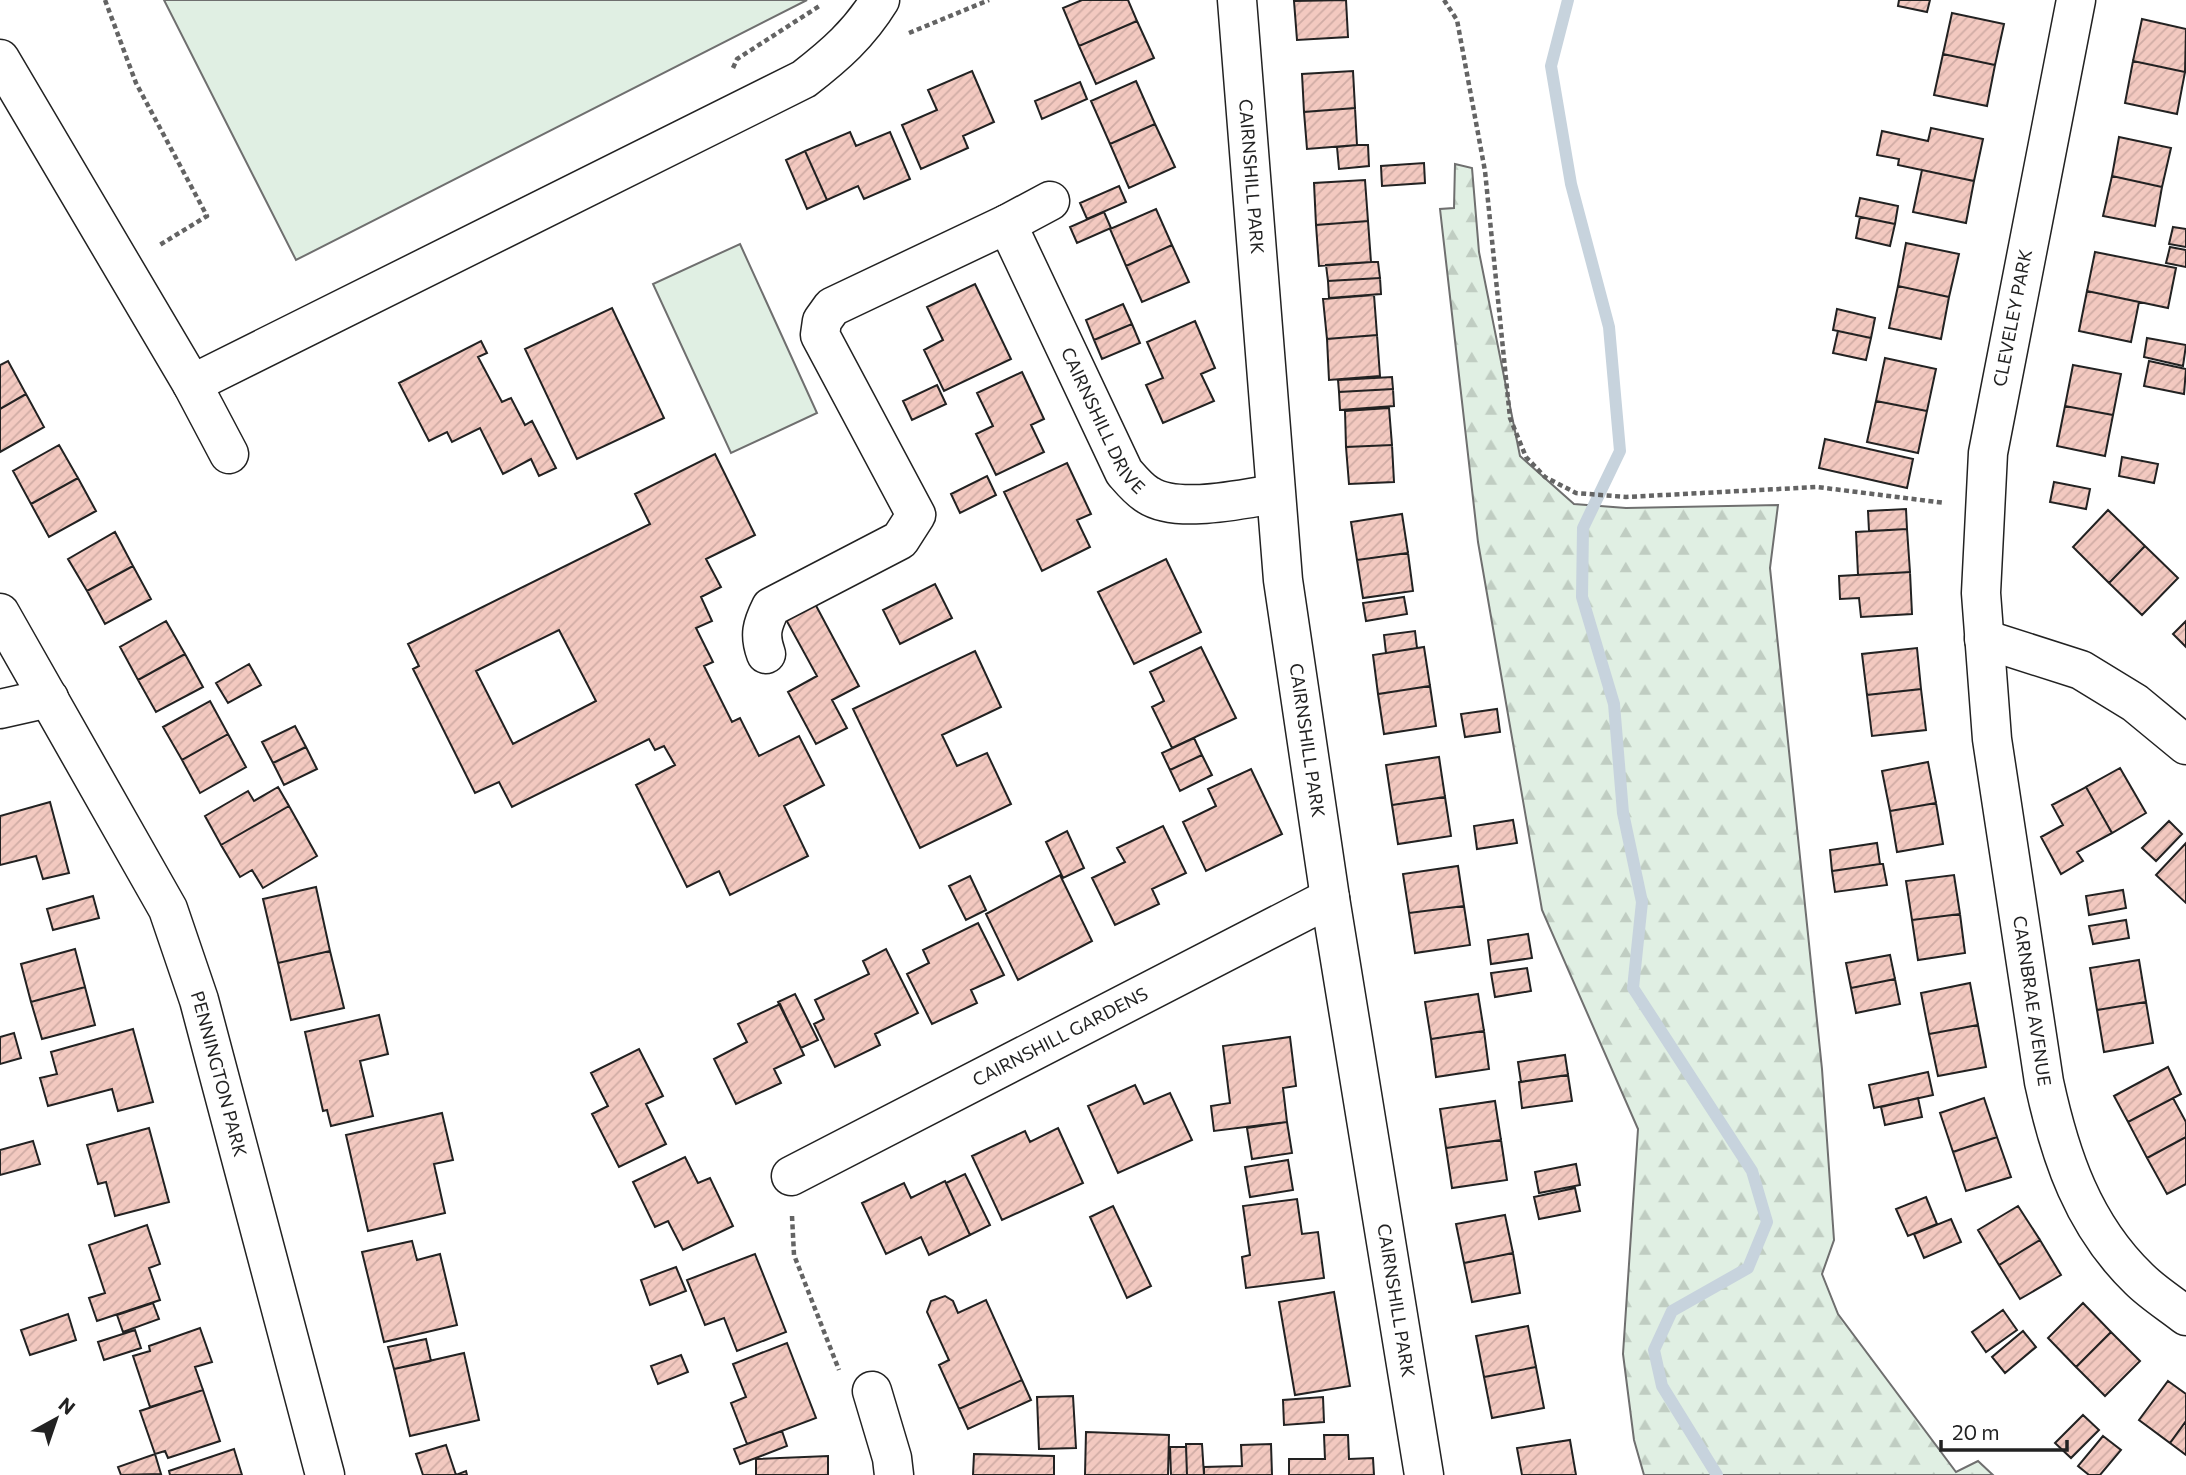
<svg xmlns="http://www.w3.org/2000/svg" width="2186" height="1475" font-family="Commissioner,sans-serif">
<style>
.forest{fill:url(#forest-firs);stroke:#6f6f6f;stroke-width:2}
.garden{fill:#e0efe3;stroke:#6f6f6f;stroke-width:2}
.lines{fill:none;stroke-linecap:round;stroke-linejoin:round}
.stream{stroke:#c7d3dd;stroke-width:12}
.building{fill:url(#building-hatch);stroke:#222;stroke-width:2;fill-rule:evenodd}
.minor-casing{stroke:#222;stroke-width:41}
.path{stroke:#646464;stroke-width:4.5;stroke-dasharray:5 3.5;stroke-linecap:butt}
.minor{stroke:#fff;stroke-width:38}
.labels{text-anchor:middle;stroke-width:5;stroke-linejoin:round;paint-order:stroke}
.street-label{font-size:18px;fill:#222;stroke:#fff}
</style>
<defs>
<pattern id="forest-firs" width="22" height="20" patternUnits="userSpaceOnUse" patternTransform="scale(1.75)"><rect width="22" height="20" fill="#e0efe3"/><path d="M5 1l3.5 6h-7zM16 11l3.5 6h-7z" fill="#c0cdc2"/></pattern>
<pattern id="building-hatch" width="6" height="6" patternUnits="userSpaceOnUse" patternTransform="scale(1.75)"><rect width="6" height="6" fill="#f3c9c0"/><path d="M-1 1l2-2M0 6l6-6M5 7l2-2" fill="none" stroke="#d0aca5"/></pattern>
</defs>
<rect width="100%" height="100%" fill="#fff"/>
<path class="forest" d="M1455,164L1472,168L1479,252L1520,456L1574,504L1626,508L1778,505L1770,568L1822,1069L1834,1240L1822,1274L1838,1314L1956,1472L1978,1461L1993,1475H1644L1634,1440L1623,1354L1638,1129L1542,910L1478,542L1440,209L1454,208Z"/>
<path class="garden" d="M164,0H807L296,260Z
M740,244L817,413L731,453L653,284Z"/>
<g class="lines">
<path class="stream" d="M1568,0L1551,66L1571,184L1609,327L1620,451L1583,528L1582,597L1614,704L1623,813L1642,902L1633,988L1752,1171L1767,1222L1748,1268L1672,1311L1654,1350L1662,1386L1717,1475"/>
</g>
<path class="building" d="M1082,0H1128L1137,21L1079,46L1063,8Z
M1346,0L1348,37L1297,40L1294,1Z
M1899,0H1930L1927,12L1898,6Z
M1952,13L2004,24L1995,65L1943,54Z
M2142,19L2186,29L2185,72L2133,61Z
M1137,21L1154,58L1096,84L1079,46Z
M1943,54L1995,65L1987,106L1934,95Z
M2133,61L2185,72L2177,114L2125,103Z
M972,71L994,122L963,136L968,148L921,169L902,125L937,110L928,90Z
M1353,71L1355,108L1304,112L1302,74Z
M1136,81L1155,124L1110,144L1091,101Z
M1080,82L1087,99L1042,119L1035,101Z
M1355,108L1357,145L1307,149L1304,112Z
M1155,124L1175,167L1129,188L1110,144Z
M1931,128L1983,139L1974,181L1898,165L1899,159L1877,155L1882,131L1928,141Z
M850,132L856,146L890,132L910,179L864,199L858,186L827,200L805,151Z
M2119,137L2171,148L2162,187L2112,176Z
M1357,145H1368L1369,166L1339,169L1337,147Z
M805,151L827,200L807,209L786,160Z
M1424,163L1425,183L1382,186L1381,166Z
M1922,170L1974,181L1966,223L1913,212Z
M2112,176L2162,187L2155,226L2103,216Z
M1365,180L1368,221L1316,225L1314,183Z
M1119,186L1126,202L1087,219L1080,203Z
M1860,198L1898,206L1895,224L1856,216Z
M1156,209L1172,245L1126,266L1110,229Z
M1104,212L1111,228L1077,243L1070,227Z
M1860,217L1895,224L1890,246L1856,238Z
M1368,221L1371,262L1319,266L1316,225Z
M2173,227L2186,229V247L2169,244Z
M1906,243L1959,254L1949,297L1898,286Z
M1172,245L1189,282L1142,302L1126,266Z
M2170,247L2186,250V267L2166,263Z
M2095,252L2176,268L2168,308L2087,291Z
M1371,262H1378L1380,278L1328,281L1326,265Z
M1380,278L1381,294L1329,298L1328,281Z
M975,284L1011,359L944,391L924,350L943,340L927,307Z
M1898,286L1949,297L1941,339L1889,328Z
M2087,291L2139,302L2131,342L2079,331Z
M1374,295L1377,335L1327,339L1323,299Z
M1123,304L1132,324L1094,340L1086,320Z
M612,308L664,418L577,459L525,349Z
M1837,309L1875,318L1871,338L1833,330Z
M1195,321L1215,368L1201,374L1214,401L1163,423L1146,385L1163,378L1147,342Z
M1132,324L1140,343L1102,359L1094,340Z
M1838,331L1871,338L1866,360L1833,353Z
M1377,335L1380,376L1329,380L1327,339Z
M2147,338L2186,345L2183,366L2144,357Z
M481,341L487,353L478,357L502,402L511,398L525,425L532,421L556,468L539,476L531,459L503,474L480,428L452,442L447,432L429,441L399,383Z
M1885,358L1936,369L1927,411L1876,401Z
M8,361L26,394L0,409V365Z
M2149,361L2186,369L2184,394L2144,386Z
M2073,365L2121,374L2113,415L2065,406Z
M1022,372L1044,419L1031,425L1044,452L996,475L976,434L993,426L977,393Z
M1392,377L1393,389L1339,392L1338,380Z
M937,385L946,404L912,420L903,401Z
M1393,389L1394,406L1340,410L1339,392Z
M26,394L44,427L0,452V409Z
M1876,401L1927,411L1918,453L1867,442Z
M2065,406L2113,415L2105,456L2057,446Z
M1389,408L1392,445L1346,447L1345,411Z
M1825,439L1913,459L1907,488L1819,468Z
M59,445L78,478L31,504L13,471Z
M1392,445L1394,482L1349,484L1346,447Z
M715,454L755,535L706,559L721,587L701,597L712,621L696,628L713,662L704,666L732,722L740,718L759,756L799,736L824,785L784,806L808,856L730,895L719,871L687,887L636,785L675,765L664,746L655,750L649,739L512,807L499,782L475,793L413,669L419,666L408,644L650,524L635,494ZM559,630L596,701L513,744L476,671Z
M2122,457L2158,464L2154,483L2119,476Z
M1067,463L1091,514L1077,520L1090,547L1042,571L1004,492Z
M987,476L996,495L960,513L951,494Z
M78,478L96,511L49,537L31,504Z
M2054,482L2090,489L2086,509L2050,502Z
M1906,509L1907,529L1869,531L1868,511Z
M2108,510L2145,546L2109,583L2073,547Z
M1402,514L1408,553L1357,560L1351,522Z
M1907,529L1910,572L1858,575L1856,532Z
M115,532L133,566L87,591L68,559Z
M2145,546L2178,578L2142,615L2109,583Z
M1408,553L1413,591L1363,598L1357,560Z
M1166,559L1201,632L1134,664L1098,592Z
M133,566L151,599L105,624L87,591Z
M1910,572L1912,614L1861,617L1859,598L1840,599L1839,576Z
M935,584L952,618L900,644L883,610Z
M1404,597L1407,614L1366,621L1363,603Z
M813,600L859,686L832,700L847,728L816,744L788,692L817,676L784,616Z
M166,621L185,654L138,680L120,647Z
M2186,621V647L2173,634Z
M1415,631L1417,648L1386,653L1384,635Z
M1201,647L1236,718L1172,748L1152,707L1164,701L1150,672Z
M1424,647L1430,686L1378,694L1373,655Z
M1917,648L1921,689L1867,695L1862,654Z
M975,651L1001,707L942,735L957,766L987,753L1011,804L920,848L853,709Z
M185,654L203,687L156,712L138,680Z
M249,664L261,685L228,703L216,683Z
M1430,686L1436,726L1384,734L1378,694Z
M1921,689L1926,730L1872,736L1867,695Z
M210,701L228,734L182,760L163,727Z
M1497,709L1500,732L1465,737L1461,714Z
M295,726L306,747L273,763L262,742Z
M228,734L246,767L200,793L182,760Z
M1194,738L1202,755L1170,770L1162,753Z
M306,747L317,769L284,785L273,763Z
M1202,755L1212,775L1180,791L1170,770Z
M1439,757L1445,797L1392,805L1386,765Z
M1928,762L1936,803L1890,811L1882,771Z
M2120,768L2146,813L2112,833L2086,787Z
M1251,769L1282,834L1206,871L1183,822L1216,806L1208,789Z
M278,787L289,806L221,845L205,816L248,791L254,801Z
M2086,787L2112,833L2077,852L2083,861L2061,874L2041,837L2063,825L2052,805Z
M1445,797L1451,836L1398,844L1392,805Z
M50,802L69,873L43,879L36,856L0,865V816Z
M1936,803L1943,844L1897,852L1890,811Z
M289,806L317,856L263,888L252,870L240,877L221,845Z
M1513,820L1517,843L1477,849L1474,826Z
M2169,821L2182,834L2156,861L2142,848Z
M1163,826L1186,873L1152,889L1159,904L1115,925L1092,878L1125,862L1117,848Z
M1067,831L1084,868L1063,878L1046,842Z
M1877,843L1880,864L1832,871L1830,850Z
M2186,843V903L2156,875Z
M1880,864H1883L1887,885L1835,892L1832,871Z
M1458,866L1464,906L1409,913L1403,874Z
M1060,875L1092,941L1018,980L986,914Z
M1954,875L1960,914L1912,920L1906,881Z
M970,876L986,910L966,920L949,886Z
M316,887L330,951L278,963L263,899Z
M2123,890L2126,908L2089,915L2086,896Z
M93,896L99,918L53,930L47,909Z
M1464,906L1470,945L1415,953L1409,913Z
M1960,914L1965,953L1918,960L1912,920Z
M2126,920L2129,938L2093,944L2089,926Z
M978,923L1004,975L971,990L977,1003L932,1024L907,974L929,963L923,950Z
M1528,934L1532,958L1491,964L1488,940Z
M75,949L85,987L31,1002L21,964Z
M886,949L918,1013L875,1034L880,1045L835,1067L814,1024L824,1019L815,1000L869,974L863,961Z
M330,951L344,1008L291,1020L278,963Z
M1890,955L1895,979L1851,988L1846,963Z
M2139,960L2146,1002L2097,1010L2090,968Z
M1527,968L1531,991L1495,997L1491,973Z
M1895,979L1900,1004L1856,1013L1851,988Z
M1970,983L1978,1025L1929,1034L1921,993Z
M85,987L95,1025L42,1039L31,1002Z
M795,994L818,1040L801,1048L778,1002Z
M1478,994L1484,1031L1431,1039L1425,1002Z
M2146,1002L2153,1043L2104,1052L2097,1010Z
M780,1004L804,1055L774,1069L781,1083L736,1104L714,1059L747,1042L738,1024Z
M379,1015L388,1054L360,1061L373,1116L331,1126L327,1110L323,1111L305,1032Z
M1978,1025L1986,1067L1938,1076L1929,1034Z
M133,1029L153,1102L118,1111L112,1089L48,1106L40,1078L57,1074L51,1052Z
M1484,1031L1489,1069L1436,1077L1431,1039Z
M14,1033L21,1058L0,1064V1037Z
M1290,1037L1296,1086L1283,1088L1287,1122L1214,1131L1211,1106L1230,1103L1223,1046Z
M639,1049L663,1096L646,1104L666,1144L619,1167L592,1114L608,1106L591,1073Z
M1565,1055L1568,1075L1521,1082L1518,1062Z
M2168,1067L2181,1094L2128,1122L2114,1096Z
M1928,1072L1933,1095L1874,1108L1869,1085Z
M1568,1075L1572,1101L1522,1108L1519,1082Z
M1135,1085L1144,1104L1170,1093L1192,1140L1118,1173L1088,1106Z
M1918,1098L1922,1117L1885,1125L1881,1107Z
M1984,1098L1997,1137L1953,1152L1940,1113Z
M2173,1098L2186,1122V1137L2147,1158L2128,1122Z
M1495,1101L1501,1140L1446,1148L1440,1109Z
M442,1113L453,1160L434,1164L445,1213L368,1231L346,1135Z
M1287,1122L1292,1153L1252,1159L1247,1128Z
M149,1128L169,1202L115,1216L106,1182L98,1184L87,1145Z
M1058,1128L1083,1183L1002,1220L972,1156L1025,1131L1030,1142Z
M1997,1137L2011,1177L1966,1191L1953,1152Z
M2186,1137V1184L2167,1194L2147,1158Z
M1501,1140L1507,1180L1452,1188L1446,1148Z
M33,1141L40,1164L0,1175V1150Z
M685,1157L698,1183L710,1178L733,1226L683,1250L668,1221L655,1227L633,1182Z
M1288,1160L1293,1190L1250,1197L1245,1167Z
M1576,1164L1580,1185L1539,1193L1535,1172Z
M965,1174L990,1225L970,1235L946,1183Z
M945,1181L970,1235L929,1255L921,1237L886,1254L862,1203L904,1183L911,1198Z
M1575,1188L1580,1211L1539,1219L1534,1197Z
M1926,1197L1937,1224L1908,1236L1896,1209Z
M1297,1199L1302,1234L1318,1232L1324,1278L1246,1288L1242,1257L1250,1255L1243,1206Z
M1113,1206L1151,1286L1127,1298L1090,1217Z
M2018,1206L2040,1240L1999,1265L1978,1230Z
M1505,1215L1513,1253L1464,1263L1456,1224Z
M1951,1219L1961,1242L1924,1258L1914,1234Z
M147,1225L160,1264L149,1268L160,1300L97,1321L89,1298L105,1293L89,1245Z
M2040,1240L2061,1275L2020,1299L1999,1265Z
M412,1241L417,1260L440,1254L457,1325L384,1342L362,1252Z
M1513,1253L1520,1293L1472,1302L1464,1263Z
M755,1254L786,1332L737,1351L724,1318L705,1325L687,1280Z
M676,1267L686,1291L650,1305L641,1280Z
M1334,1292L1350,1386L1295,1395L1279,1302Z
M945,1296L953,1301L958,1313L986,1300L1022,1380L959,1409L939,1365L949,1360L927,1312L931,1301Z
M153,1303L159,1319L123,1332L117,1315Z
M2083,1303L2111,1332L2076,1367L2048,1338Z
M2003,1310L2017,1330L1986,1352L1972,1332Z
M68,1314L76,1340L30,1355L21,1330Z
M1528,1326L1536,1367L1484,1377L1476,1336Z
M200,1328L212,1362L195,1367L203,1390L150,1407L133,1356L150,1351L149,1346Z
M135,1330L141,1348L104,1360L98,1342Z
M2023,1331L2036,1347L2005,1373L1992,1357Z
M2111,1332L2140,1361L2105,1396L2076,1367Z
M426,1339L431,1361L394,1369L388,1347Z
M787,1343L816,1418L747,1444L731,1403L746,1397L733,1364Z
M464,1353L479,1420L410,1436L394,1369Z
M681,1355L688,1372L658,1384L651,1366Z
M1536,1367L1544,1408L1492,1418L1484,1377Z
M1022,1380L1031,1400L968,1429L959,1409Z
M2168,1381L2186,1394V1421L2170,1443L2139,1420Z
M203,1390L220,1441L168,1458L165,1451L155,1454L140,1411Z
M1073,1396L1076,1448L1039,1449L1037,1397Z
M1323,1397L1324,1422L1284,1425L1283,1400Z
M2083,1415L2099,1430L2071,1458L2055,1443Z
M2186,1421V1455L2170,1443Z
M782,1431L787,1446L740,1464L734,1449Z
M1086,1432L1169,1435L1168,1475H1085Z
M1324,1435H1348L1349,1459L1373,1458L1374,1475H1289V1459H1325Z
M2103,1436L2121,1450L2100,1475H2089L2078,1466Z
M1570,1440L1576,1475H1522L1517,1448Z
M1186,1444H1202L1204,1475H1187Z
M1271,1444L1272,1475H1204V1467L1242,1466L1241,1445Z
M446,1445L456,1475L466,1471L467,1475H423L416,1454Z
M1170,1447H1186L1187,1475H1171Z
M234,1449L242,1475H170L169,1471Z
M155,1454L161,1474L121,1475L118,1467Z
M974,1454L1054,1456V1475H973Z
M828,1456V1475H756V1459Z"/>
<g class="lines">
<g class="minor-casing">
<g id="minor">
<path id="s1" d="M1237,0L1283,580L1330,898L1424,1475"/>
<path id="s2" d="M2076,0L1988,453L1981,593L1992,739L2044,1082C2060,1156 2083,1225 2139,1279C2153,1293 2171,1304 2186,1316"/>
<path d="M0,59L192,384L229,454"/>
<path d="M1007,224L1050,201"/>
<path d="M192,384L804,79C835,55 859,34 880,0"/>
<path id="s3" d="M0,613L168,909L199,1000L325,1475"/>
<path d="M1984,639L2081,670L2135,703L2186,745"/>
<path id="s4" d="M766,654C759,635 762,625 771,607L900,540L916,515L820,335L822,321L832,307L1007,224L1124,472C1131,480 1139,490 1148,495C1177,514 1242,499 1274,494"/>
<path d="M0,709L49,698"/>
<path id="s5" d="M791,1176L1330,898"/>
<path d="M872,1391L892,1458L894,1475"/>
</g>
</g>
<path class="path" d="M105,0L136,83L207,216L158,246
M1444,0L1457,20L1485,171L1510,418L1526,457L1545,477L1576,493L1626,497L1817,487L1945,503
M909,33L989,0
M733,68L737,59L821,5
M792,1216L794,1255L839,1370"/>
<use href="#minor" class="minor"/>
</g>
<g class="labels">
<g class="street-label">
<text dy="6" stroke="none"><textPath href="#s1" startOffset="177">CAIRNSHILL PARK</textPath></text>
<text transform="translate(2013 318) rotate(-79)" y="6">CLEVELEY PARK</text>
<text dy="6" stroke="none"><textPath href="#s4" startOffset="872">CAIRNSHILL DRIVE</textPath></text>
<text dy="6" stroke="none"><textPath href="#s1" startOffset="744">CAIRNSHILL PARK</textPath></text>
<text dy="6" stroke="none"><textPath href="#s2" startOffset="1013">CARNBRAE AVENUE</textPath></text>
<text dy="6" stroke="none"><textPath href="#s5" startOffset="303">CAIRNSHILL GARDENS</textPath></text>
<text dy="6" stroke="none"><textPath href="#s3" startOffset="513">PENNINGTON PARK</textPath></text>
<text dy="6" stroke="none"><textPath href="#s1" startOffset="1311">CAIRNSHILL PARK</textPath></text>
</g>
</g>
<g transform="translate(56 1419) rotate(40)" stroke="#ffffff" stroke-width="5" paint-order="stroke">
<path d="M0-5L12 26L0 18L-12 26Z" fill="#222222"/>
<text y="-10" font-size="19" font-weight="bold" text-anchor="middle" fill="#222222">N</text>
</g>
<path d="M1941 1440v10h126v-10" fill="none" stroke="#222222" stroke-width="3.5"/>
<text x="1952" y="1440" font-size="21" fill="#222222" stroke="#ffffff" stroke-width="5" paint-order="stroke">20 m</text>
</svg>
